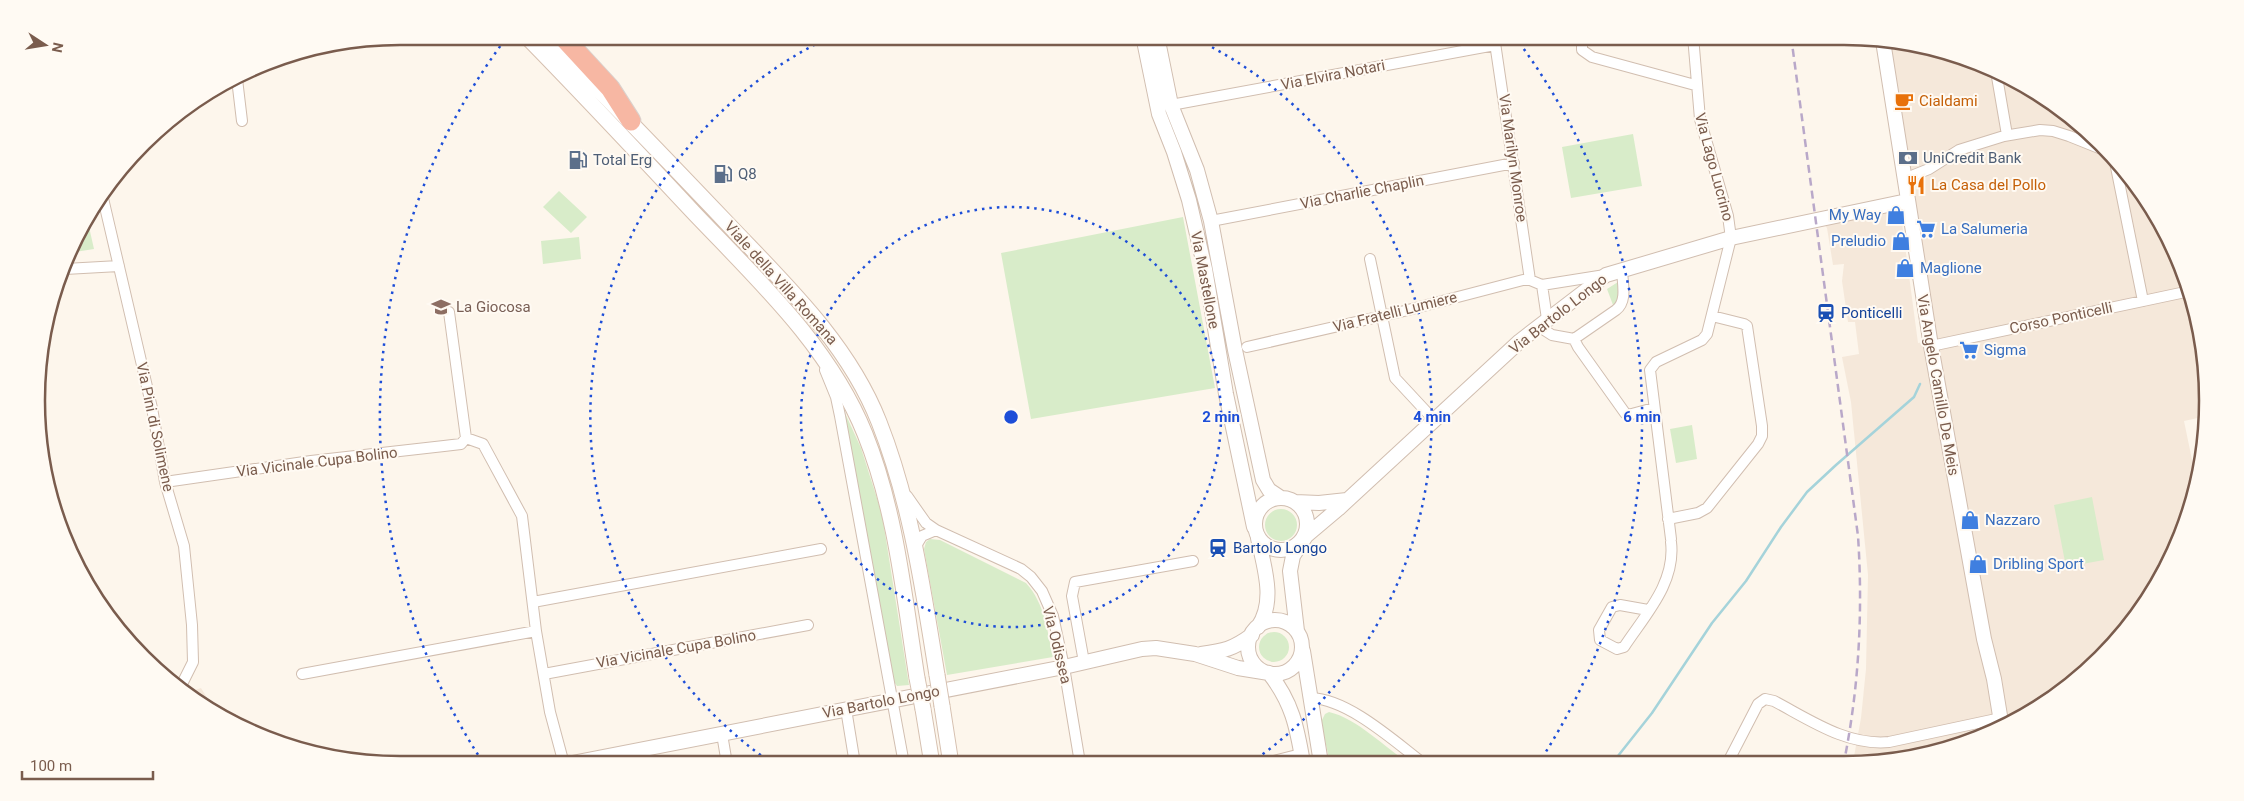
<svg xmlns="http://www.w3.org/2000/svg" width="2244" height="801" font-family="Roboto,sans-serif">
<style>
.residential{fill:#f5e8da}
.green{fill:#d8ecc9}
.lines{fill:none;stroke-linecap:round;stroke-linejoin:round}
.stream{stroke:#a5d3da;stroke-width:2.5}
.minor-casing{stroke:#d1beb0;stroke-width:12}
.tertiary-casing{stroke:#d1beb0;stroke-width:16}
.secondary-casing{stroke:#d6c0b0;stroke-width:17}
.motorway-casing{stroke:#dad1cd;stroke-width:21}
.minor{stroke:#fff;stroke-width:10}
.tertiary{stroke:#fff;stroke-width:14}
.secondary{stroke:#fff;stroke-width:15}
.motorway{stroke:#f7b7a3;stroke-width:19}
.rail{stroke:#b9a8c9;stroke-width:2.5;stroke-dasharray:8 5;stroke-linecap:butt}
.secondary-bridge-casing{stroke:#d6c0b0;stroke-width:17;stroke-linecap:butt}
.secondary-bridge{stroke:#fff;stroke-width:15}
.ring{fill:none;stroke:#1d4ed8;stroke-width:2.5;stroke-dasharray:2.5 5}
.labels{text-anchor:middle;stroke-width:4;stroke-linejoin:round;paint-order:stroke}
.street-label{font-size:15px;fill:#7a5c4d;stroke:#fffaf3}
.food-label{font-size:15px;fill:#c56008;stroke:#fffaf3;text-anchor:start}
.service-label{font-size:15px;fill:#4e5e75;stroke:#fffaf3;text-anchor:start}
.shop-label{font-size:15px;fill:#366cbe;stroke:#fffaf3;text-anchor:start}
.education-label{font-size:15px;fill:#785e54;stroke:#fffaf3;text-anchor:start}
.transit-label{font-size:15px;fill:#164399;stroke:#fffaf3;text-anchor:start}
.rim{fill:none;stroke:#7a5c4d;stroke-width:2.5}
.centre{fill:#1d4ed8;stroke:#fffaf3;stroke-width:2.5}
.ring-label{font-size:15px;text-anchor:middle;font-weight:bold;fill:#1d4ed8;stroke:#fffaf3;stroke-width:4;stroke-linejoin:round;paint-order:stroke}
</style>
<rect width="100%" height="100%" fill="#fdf6ec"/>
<path class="residential" d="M1884,42L1938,49L2004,74L2065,111L2117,160L2159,218L2188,283L2205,353L2207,416L2184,421L2197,484L2195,494L2159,583L2084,674L2004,727L1891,762H1853L1861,718L1866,669L1868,575L1851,402L1842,357L1859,354L1855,322H1848L1842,281L1844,264L1833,265L1827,228L1824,224L1900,208L1918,343L1936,340Z
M201,688L209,701L213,710L198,703L186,693Z"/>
<path class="green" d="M1633,134L1642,186L1571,198L1562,147Z
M559,191L587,217L571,233L543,207Z
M1183,217L1215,388L1031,419L1001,253Z
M87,218L94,249L75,252L74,239Z
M579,237L581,259L543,264L541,241Z
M1618,282C1619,291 1622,300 1613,305L1607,289Z
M845,413L861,448L882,514L909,685L897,686L892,679Z
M1692,425L1697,459L1676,463L1670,429Z
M2092,497L2104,560L2066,567L2054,505Z
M1265 525a16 16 0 1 1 32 0a16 16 0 1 1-32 0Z
M930,539L940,540L1026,583C1045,604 1047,630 1053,657L947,675L924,549L926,542Z
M1259 647a15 15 0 1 1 30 0a15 15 0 1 1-30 0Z
M1329,712C1357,718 1385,748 1409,763H1330L1321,722L1325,714Z"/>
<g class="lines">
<path class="stream" d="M1614,761L1652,713L1712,623L1746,581L1781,527L1807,492L1836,465L1914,397L1920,384"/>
<g class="minor-casing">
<path id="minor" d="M1494,36L1530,280
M1582,36V50L1592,57L1695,85
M1996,71L2007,135
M237,79L242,121
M1171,105L1495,45
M2114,157L2143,301
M1904,179L1929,169L1959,150L2004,136L2040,130L2053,131L2069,136L2109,152
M102,194L152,408L165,482L184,546L192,625L193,662L180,688
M1211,221L1514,163
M1370,259L1395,378L1434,420
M65,269L119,266
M449,312L466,438
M1547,319L1542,285L1605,275
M1538,326L1552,335L1574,339L1616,310C1628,301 1622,282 1622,269
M1574,339L1578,347L1625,413L1628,415L1654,408
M1931,346L2190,291
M1247,347L1404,311L1523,280H1530L1542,285
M825,370L836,397L840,416L904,764
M165,482L311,461L444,446L461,444L466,438L483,444L522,516L536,631L550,712L564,764
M907,496L926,523L936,530L1021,569L1031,577L1042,591L1053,616L1064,667L1080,763
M1668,519L1698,513L1707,508L1758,444L1762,436V426L1747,326L1744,324L1712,316
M1671,539L1650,370L1656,362L1702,340L1707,334L1731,238L1728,216L1700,119L1693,36
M916,546L922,536L936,530
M533,602L821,549
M1648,610L1620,605L1612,607L1599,630L1600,640L1617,649L1624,647C1645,615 1676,583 1671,542
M1084,662L1072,596L1075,582L1193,561
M302,674L536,631
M544,674L808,625
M1311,698C1348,699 1394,741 1423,763
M846,709L855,764
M722,734L727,764
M1728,762L1758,704L1765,699L1774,701C1810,720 1847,746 1889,742L2001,718
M1266,763L1301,754"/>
</g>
<g class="tertiary-casing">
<path id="tertiary" d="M1143,36L1159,114L1174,152L1189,200L1205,269L1226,394L1254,527
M1157,36L1171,105L1197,170L1211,221L1235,350L1263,480L1269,490L1281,498
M1883,41L1931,346L1984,639L1994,679L2002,728
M1255 524a26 26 0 1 1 52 0a26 26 0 1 1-52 0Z
M1295,502L1319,503L1347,500
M1258,538C1264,567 1276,601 1258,627
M1248 647a27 27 0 1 1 54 0a27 27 0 1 1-54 0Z
M1297,631L1290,571L1293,556L1306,536L1338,509L1520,341L1606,275L1731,238L1907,201
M1303,651L1321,763
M1201,654C1224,651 1233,649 1252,635
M1269,673C1292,702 1297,727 1303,763
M567,764L1064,667L1142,649L1156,648L1195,654L1238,668L1269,673"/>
</g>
<g class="secondary-casing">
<path id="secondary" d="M526,36C583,94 639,154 695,214C759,281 830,347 865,434C896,511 904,596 917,678
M545,36C607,97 667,160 727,223C784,283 848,343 879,422C911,503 923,589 937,675
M942,706L951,764
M923,709L932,764"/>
</g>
<g class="motorway-casing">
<path id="motorway" d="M562,36L610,88L631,121"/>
</g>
<use href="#minor" class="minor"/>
<use href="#tertiary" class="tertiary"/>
<use href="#secondary" class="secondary"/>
<use href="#motorway" class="motorway"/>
<path class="rail" d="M1791,36L1858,536C1863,612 1859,687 1844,762"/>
<g class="secondary-bridge-casing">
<path id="secondary-bridge" d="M937,675L942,706
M917,678L923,709"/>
</g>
<use href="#secondary-bridge" class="secondary-bridge"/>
</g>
<g class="ring">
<circle cx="1011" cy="417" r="210"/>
<path d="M773 764A421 421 0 0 1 830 37M1192 37A421 421 0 0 1 1252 762"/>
<path d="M482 761A631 631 0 0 1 507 37M1515 37A631 631 0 0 1 1540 761"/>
</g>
<defs>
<g id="cafe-bare" transform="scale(1.5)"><path d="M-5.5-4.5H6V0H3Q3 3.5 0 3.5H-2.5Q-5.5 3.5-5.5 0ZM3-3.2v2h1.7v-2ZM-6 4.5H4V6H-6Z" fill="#e8710a" stroke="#fffaf3" stroke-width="2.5" paint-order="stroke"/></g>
<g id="bank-bare" transform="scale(1.5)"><path d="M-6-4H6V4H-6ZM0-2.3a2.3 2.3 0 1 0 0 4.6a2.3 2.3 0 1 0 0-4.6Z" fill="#5c6f8a" stroke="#fffaf3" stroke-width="2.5" paint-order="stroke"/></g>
<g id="fuel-bare" transform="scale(1.5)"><path d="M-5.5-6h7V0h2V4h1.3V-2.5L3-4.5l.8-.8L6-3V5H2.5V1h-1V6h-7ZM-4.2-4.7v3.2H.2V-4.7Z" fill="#5c6f8a" stroke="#fffaf3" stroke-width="2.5" paint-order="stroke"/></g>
<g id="restaurant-bare" transform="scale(1.5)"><path d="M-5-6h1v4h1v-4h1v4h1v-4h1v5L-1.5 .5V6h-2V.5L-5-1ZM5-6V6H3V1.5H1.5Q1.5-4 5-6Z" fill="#e8710a" stroke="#fffaf3" stroke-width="2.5" paint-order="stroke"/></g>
<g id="shop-bare" transform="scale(1.5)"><path d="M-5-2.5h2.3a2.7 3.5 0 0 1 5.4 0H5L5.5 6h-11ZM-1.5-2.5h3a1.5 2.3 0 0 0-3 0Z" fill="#3f7fe0" stroke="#fffaf3" stroke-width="2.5" paint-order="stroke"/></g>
<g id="supermarket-bare" transform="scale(1.5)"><path d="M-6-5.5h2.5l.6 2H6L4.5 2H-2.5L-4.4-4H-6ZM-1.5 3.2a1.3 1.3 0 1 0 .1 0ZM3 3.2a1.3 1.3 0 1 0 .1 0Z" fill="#3f7fe0" stroke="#fffaf3" stroke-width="2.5" paint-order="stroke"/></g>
<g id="school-bare" transform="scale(1.5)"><path d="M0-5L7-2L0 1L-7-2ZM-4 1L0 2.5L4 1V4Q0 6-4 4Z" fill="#8d6e63" stroke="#fffaf3" stroke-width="2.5" paint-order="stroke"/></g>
<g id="station-bare" transform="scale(1.5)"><path d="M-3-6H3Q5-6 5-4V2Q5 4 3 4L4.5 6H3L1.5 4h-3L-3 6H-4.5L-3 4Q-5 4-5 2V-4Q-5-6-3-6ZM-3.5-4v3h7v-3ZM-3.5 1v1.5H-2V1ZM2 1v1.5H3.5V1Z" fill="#1a4fb4" stroke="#fffaf3" stroke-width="2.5" paint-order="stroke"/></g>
</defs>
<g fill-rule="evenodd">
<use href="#cafe-bare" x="1904" y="101"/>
<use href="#bank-bare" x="1908" y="158"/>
<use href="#fuel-bare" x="578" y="160"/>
<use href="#fuel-bare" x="723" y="174"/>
<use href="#restaurant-bare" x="1916" y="185"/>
<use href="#shop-bare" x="1896" y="215"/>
<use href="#supermarket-bare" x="1926" y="229"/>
<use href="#shop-bare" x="1901" y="241"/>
<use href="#shop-bare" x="1905" y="268"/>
<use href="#school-bare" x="441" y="307"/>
<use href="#station-bare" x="1826" y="313"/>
<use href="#supermarket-bare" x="1969" y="350"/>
<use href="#shop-bare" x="1970" y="520"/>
<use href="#station-bare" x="1218" y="548"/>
<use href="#shop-bare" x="1978" y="564"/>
</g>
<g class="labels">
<g class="street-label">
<text transform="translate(1333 75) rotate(-11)" y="5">Via Elvira Notari</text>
<text transform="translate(1513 158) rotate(82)" y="5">Via Marilyn Monroe</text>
<text transform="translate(1714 167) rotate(75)" y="5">Via Lago Lucrino</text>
<text transform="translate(1362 192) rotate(-11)" y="5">Via Charlie Chaplin</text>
<text transform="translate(1205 280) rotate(79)" y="5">Via Mastellone</text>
<text transform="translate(781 283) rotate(48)" y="5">Viale della Villa Romana</text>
<text transform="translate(1395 312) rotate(-14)" y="5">Via Fratelli Lumiere</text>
<text transform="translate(1558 314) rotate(-38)" y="5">Via Bartolo Longo</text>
<text transform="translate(2061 318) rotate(-12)" y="5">Corso Ponticelli</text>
<text transform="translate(1938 385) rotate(80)" y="5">Via Angelo Camillo De Meis</text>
<text transform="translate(155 427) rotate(78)" y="5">Via Pini di Solimene</text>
<text transform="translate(317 462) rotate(-7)" y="5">Via Vicinale Cupa Bolino</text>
<text transform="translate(1057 645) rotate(76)" y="5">Via Odissea</text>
<text transform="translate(676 649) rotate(-10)" y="5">Via Vicinale Cupa Bolino</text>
<text transform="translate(881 702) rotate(-11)" y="5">Via Bartolo Longo</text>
</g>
<g class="food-label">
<text x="1919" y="106">Cialdami</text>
<text x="1931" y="190">La Casa del Pollo</text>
</g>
<g class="service-label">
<text x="1923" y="163">UniCredit Bank</text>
<text x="593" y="165">Total Erg</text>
<text x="738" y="179">Q8</text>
</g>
<g class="shop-label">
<text x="1881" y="220" text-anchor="end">My Way</text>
<text x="1941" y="234">La Salumeria</text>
<text x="1886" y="246" text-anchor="end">Preludio</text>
<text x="1920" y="273">Maglione</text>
<text x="1984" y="355">Sigma</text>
<text x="1985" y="525">Nazzaro</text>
<text x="1993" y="569">Dribling Sport</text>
</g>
<g class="education-label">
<text x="456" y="312">La Giocosa</text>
</g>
<g class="transit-label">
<text x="1841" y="318">Ponticelli</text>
<text x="1233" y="553">Bartolo Longo</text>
</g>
</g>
<path d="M0 0H2244V801H0ZM400 45H1844A355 355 0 0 1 2199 400V401A355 355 0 0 1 1844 756H400A355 355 0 0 1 45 401V400A355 355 0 0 1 400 45Z" fill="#fffaf3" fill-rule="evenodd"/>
<path class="rim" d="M400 45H1844A355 355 0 0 1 2199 400V401A355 355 0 0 1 1844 756H400A355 355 0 0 1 45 401V400A355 355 0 0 1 400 45Z"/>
<circle cx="1011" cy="417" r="8" class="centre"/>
<g class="ring-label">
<text x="1221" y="422">2 min</text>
<text x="1432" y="422">4 min</text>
<text x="1642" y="422">6 min</text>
</g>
<g transform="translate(45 45) rotate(102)" stroke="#fffaf3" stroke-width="4" paint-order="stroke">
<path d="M0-4L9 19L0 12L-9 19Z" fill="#7a5c4d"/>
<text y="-8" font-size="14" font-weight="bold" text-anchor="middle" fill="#7a5c4d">N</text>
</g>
<path d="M22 771v8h131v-8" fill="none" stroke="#7a5c4d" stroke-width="2.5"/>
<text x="30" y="771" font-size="15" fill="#7a5c4d" stroke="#fffaf3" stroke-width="4" paint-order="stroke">100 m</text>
</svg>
